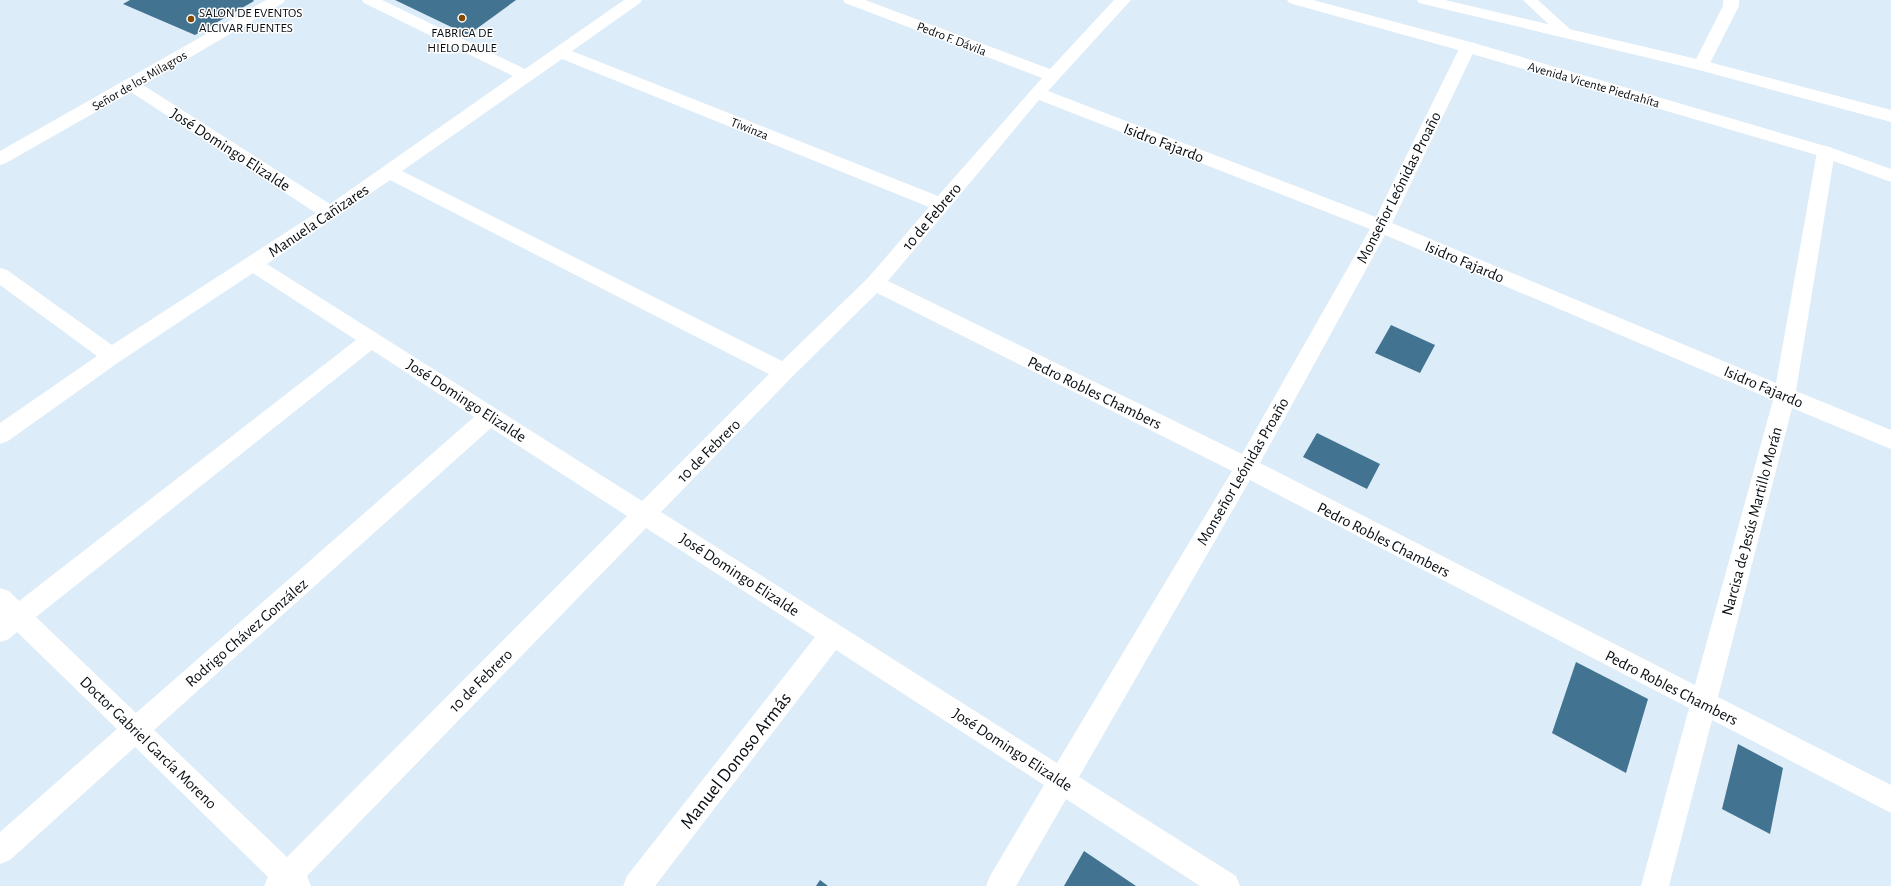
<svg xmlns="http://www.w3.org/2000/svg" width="1891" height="886" font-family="'Alegreya Sans',sans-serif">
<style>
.building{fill:#427391}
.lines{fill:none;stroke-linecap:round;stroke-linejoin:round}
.lane{fill:#fff;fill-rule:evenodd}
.street{fill:#fff;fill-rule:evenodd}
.secondary{fill:#fff;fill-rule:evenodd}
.poi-dot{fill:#834900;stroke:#fff;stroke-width:1.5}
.labels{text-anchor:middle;stroke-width:3;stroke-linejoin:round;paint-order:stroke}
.far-poi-label{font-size:13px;fill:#080d11;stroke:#fff;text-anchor:start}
.far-street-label{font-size:13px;fill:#080d11;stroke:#fff}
.street-label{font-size:16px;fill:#080d11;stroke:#fff}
.near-street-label{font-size:19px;fill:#080d11;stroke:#fff}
</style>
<rect width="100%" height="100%" fill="#dcecf8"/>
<path class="building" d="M130,0H253L254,1L195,35L123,4Z
M395,0H516L468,35Z
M1391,325L1435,345L1420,373L1375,353Z
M1317,433L1380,464L1367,489L1303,457Z
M1576,662L1648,699L1626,773L1552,733Z
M1738,744L1783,768L1770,834L1722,809Z
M1084,851L1136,886H1064Z
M820,880L828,886H816Z"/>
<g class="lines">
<path class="lane" d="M1523,0H1538L1572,31L1574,34L1572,37H1562Z"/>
<path class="street" d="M266,0H285L283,3L143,85L330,204L513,76L364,3L362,0H382L525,69L624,0H642L640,3L572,51L938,196L1042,78L845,3L843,0H865L1050,69L1114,0H1131L1048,91L1376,217L1460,47L1462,43L1468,42L1474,43L1476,47L1392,223L1776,383L1817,152L1820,148L1826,146L1832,148L1835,152L1796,391L1891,430V449L1792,408L1718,697L1891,785V813L1712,720L1669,886H1641L1689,708L1250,480L1079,777L1236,876L1240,886H1200L1066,799L1016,886H986L990,876L1044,785L836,650L655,886H623L627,876L815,637L646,528L307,876L311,886H264L268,877L135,747L10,860L0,864V832L117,729L17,632L9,639L0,642V588L9,591L19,601L356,340L253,273L119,362L8,441L0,444V423L97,356L0,285V268L7,270L112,345L316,213L131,92L6,163L0,165V151ZM562,59L929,207L868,278L782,361L402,171ZM1039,100L1370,229L1242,454L888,281ZM390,180L769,374L642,501L267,264ZM1385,235L1773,400L1695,685L1260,463ZM877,293L1232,471L1057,763L661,512L791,378ZM372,350L474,417L136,713L36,617ZM491,428L627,516L287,857L154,730Z
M1723,0H1739V6L1707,69L1701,70L1695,69L1693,65L1723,6Z"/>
<path class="secondary" d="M1287,0H1313L1474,43L1832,148L1891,169V182L1820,156L1462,51L1289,3Z
M1417,0H1445L1701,60L1891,110V122L1699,70L1419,3Z"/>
</g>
<g class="poi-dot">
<circle cx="462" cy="18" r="4"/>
<circle cx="191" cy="19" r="4"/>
</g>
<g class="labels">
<g class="far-poi-label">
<text x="199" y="17">SALON DE EVENTOS<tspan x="199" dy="15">ALCIVAR FUENTES</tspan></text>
<text x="462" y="37" text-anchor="middle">FABRICA DE<tspan x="462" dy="15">HIELO DAULE</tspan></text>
</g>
<g class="far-street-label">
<text transform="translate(952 38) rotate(21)" y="5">Pedro F. Dávila</text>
<text transform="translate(139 80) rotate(-30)" y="5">Señor de los Milagros</text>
<text transform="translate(1594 84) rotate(16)" y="5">Avenida Vicente Piedrahíta</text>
<text transform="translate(750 128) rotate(22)" y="5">Tiwinza</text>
</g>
<g class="street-label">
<text transform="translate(1164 142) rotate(21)" y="6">Isidro Fajardo</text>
<text transform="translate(231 149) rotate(33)" y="6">José Domingo Elizalde</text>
<text transform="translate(1398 187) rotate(-63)" y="6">Monseñor Leónidas Proaño</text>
<text transform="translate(931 216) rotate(-50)" y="6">10 de Febrero</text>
<text transform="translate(318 220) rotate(-34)" y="6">Manuela Cañizares</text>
<text transform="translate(1465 261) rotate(23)" y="6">Isidro Fajardo</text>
<text transform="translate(1764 386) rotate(23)" y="6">Isidro Fajardo</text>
<text transform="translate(1095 392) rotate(26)" y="6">Pedro Robles Chambers</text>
<text transform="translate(467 400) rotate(33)" y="6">José Domingo Elizalde</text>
<text transform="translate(708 450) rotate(-45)" y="6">10 de Febrero</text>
<text transform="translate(1242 471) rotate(-60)" y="6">Monseñor Leónidas Proaño</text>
<text transform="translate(1751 521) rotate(-75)" y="6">Narcisa de Jesús Martillo Morán</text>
<text transform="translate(1384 539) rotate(27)" y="6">Pedro Robles Chambers</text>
<text transform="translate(740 574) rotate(33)" y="6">José Domingo Elizalde</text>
<text transform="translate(246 632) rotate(-41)" y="6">Rodrigo Chávez González</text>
<text transform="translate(480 680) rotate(-45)" y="6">10 de Febrero</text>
<text transform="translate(1672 687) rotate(27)" y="6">Pedro Robles Chambers</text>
<text transform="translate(149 742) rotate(44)" y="6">Doctor Gabriel García Moreno</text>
<text transform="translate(1013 749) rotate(33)" y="6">José Domingo Elizalde</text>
</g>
<g class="near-street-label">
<text transform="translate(735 760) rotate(-52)" y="7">Manuel Donoso Armás</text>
</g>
</g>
</svg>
